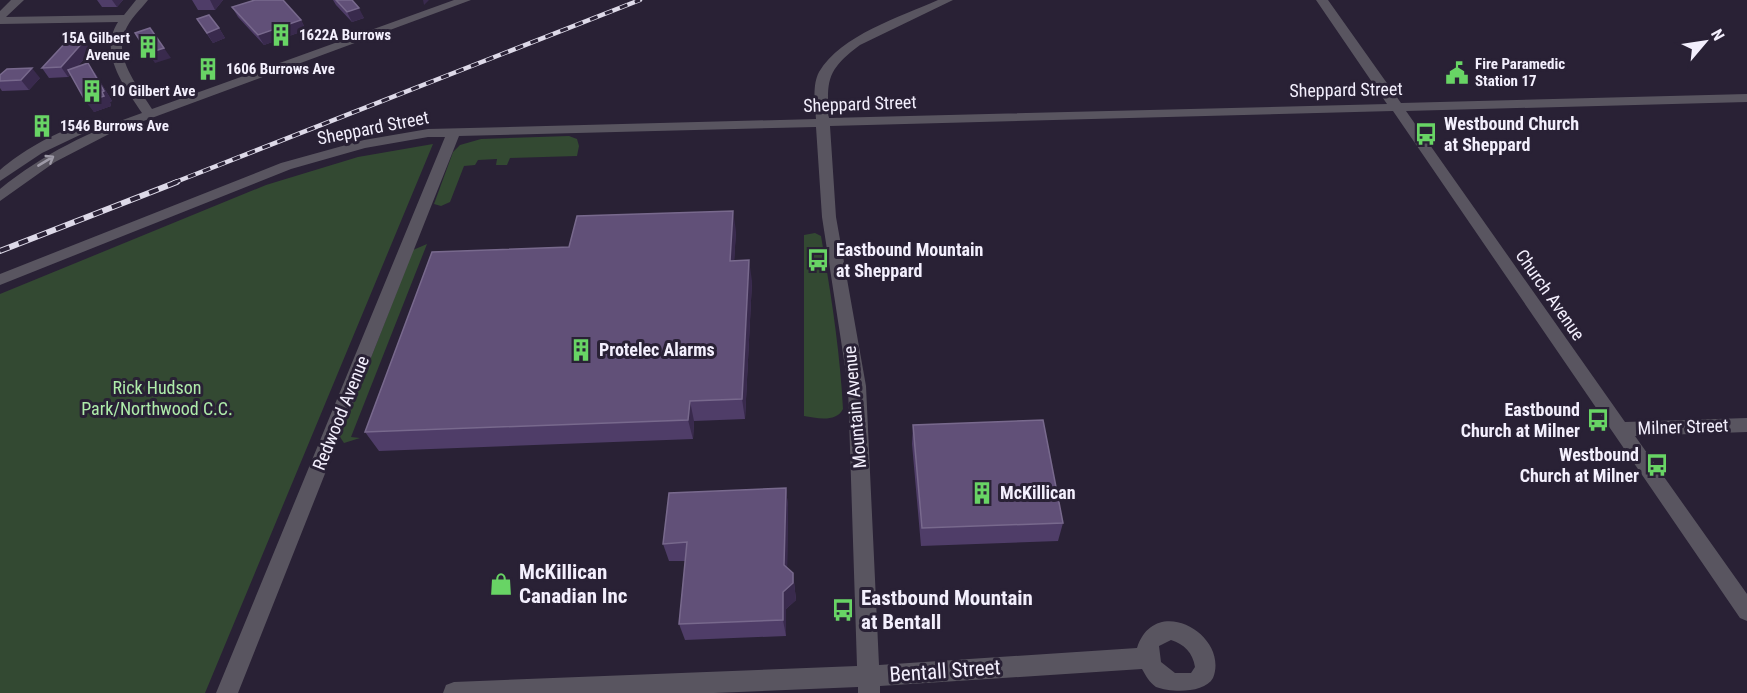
<svg xmlns="http://www.w3.org/2000/svg" width="1747" height="693" font-family="'Roboto Condensed',sans-serif">
<style>
.green{fill:#334932}
.lines{fill:none;stroke-linecap:round;stroke-linejoin:round}
.minor{fill:#595560;fill-rule:evenodd}
.rail-far1-casing{stroke:#ddd9e8;stroke-width:4.5}
.rail-casing{stroke:#ddd9e8;stroke-width:6}
.rail-far1{stroke:#292135;stroke-width:3;stroke-dasharray:8;stroke-linecap:butt}
.rail{stroke:#292135;stroke-width:4;stroke-dasharray:10;stroke-linecap:butt}
.wall{fill:#4f3d68}
.shaded-wall{fill:#392a4d}
.building{fill:#615078;stroke:#78698d;stroke-width:1.5}
.oneway{stroke:#9e9aa7}
.labels{text-anchor:middle;stroke-width:6;stroke-linejoin:round;paint-order:stroke}
.far-poi-label{font-size:15px;font-weight:bold;fill:#f3effd;stroke:#292135;text-anchor:start}
.street-label{font-size:18px;fill:#f3effd;stroke:#292135}
.poi-label{font-size:18px;font-weight:bold;fill:#f3effd;stroke:#292135;text-anchor:start}
.park-label{font-size:18px;fill:#aeebaa;stroke:#292135}
.near-poi-label{font-size:21px;font-weight:bold;fill:#f3effd;stroke:#292135;text-anchor:start}
.near-street-label{font-size:21px;fill:#f3effd;stroke:#292135}
</style>
<rect width="100%" height="100%" fill="#292135"/>
<path class="green" d="M569,136L577,139L579,146L577,156L510,158L507,165H496L497,159L478,160L475,165L464,166L450,202L441,206L434,204L453,152L460,145L481,139Z
M433,144L205,693H0V294L266,185L358,157Z
M815,233L821,236C831,294 840,351 843,409C836,423 816,418 804,416V235Z
M427,244L351,437L360,438L344,443L340,437L413,250Z"/>
<g class="lines">
<path class="minor" d="M11,0H24L6,17L124,15L136,0H148C140,10 130,19 125,31C113,57 139,88 152,109L454,0H471L111,133L55,162L0,201V189C43,154 90,131 142,113C124,86 98,53 118,22L0,24V11Z
M938,0H953L860,45C828,69 826,79 829,118L1387,104L1316,0H1328L1401,103L1747,94V102L1406,111L1625,422L1747,418V432L1635,436L1747,594V621L1740,618L1393,111L830,126L836,217L866,386L879,665L1137,648C1155,592 1230,635 1213,678C1205,693 1172,693 1156,687C1149,682 1146,676 1142,669L880,686V693H858V687L714,693H443L446,685L454,682L857,666L848,386L822,217L816,127L459,136L238,693H216L445,137H428L365,148L291,169L0,285V274L281,163L364,140L428,129L816,119C815,105 812,85 819,72C841,35 900,17 938,0ZM1171,640C1184,644 1193,653 1195,667L1191,673H1175L1161,662L1159,646Z
M79,126L84,127L86,130L84,133L42,153L0,181V170C21,152 52,133 79,126Z"/>
<g class="rail-far1-casing">
<path id="rail-far1" d="M173,183L640,0"/>
</g>
<g class="rail-casing">
<path id="rail" d="M0,251L177,182"/>
</g>
<use href="#rail-far1" class="rail-far1"/>
<use href="#rail" class="rail"/>
</g>
<path class="wall" d="M97,0H123L117,7H102Z
M192,0H223L215,10H198Z
M333,0H352L364,18L352,22L336,5Z
M232,7L301,20L306,30L264,45L238,17Z
M197,19L219,28L225,38L213,43Z
M84,41L91,51L78,66L95,73L112,101L110,102L111,106L94,112L71,74L68,77L49,78L42,68Z
M0,75L40,78L29,90L2,91L0,88Z
M736,231L734,261L752,281L745,419L694,421L693,439L379,451L365,432L569,247Z
M913,425L1063,523L1058,541L921,546L912,444Z
M786,488L788,507L787,568L793,573L796,600L786,609V636L685,640L679,624L685,561H669L663,544Z"/>
<path class="shaded-wall" d="M112,0H123L117,7Z
M210,0H223L215,10Z
M423,0H429L424,5Z
M359,8L364,18L352,22L347,12Z
M301,20L306,30L264,45L258,35Z
M219,28L225,38L213,43L207,33Z
M84,41L91,51L68,77L61,67Z
M164,48L171,58L155,63L148,53Z
M88,63L95,73L112,101L110,102L111,106L94,112L86,102Z
M32,68L40,78L29,90L21,80Z
M733,211L736,231L733,281L730,261Z
M749,260L752,281L745,419L742,399Z
M690,401L694,421L693,439L688,420Z
M786,488L788,507L787,582L784,565Z
M793,573L796,600L786,609V636L783,620V592Z"/>
<path class="building" d="M255,0H283L301,20L258,35L232,7Z
M336,0H352L359,8L347,12Z
M209,15L219,28L207,33L197,19Z
M150,28L164,48L148,53L135,33Z
M67,41H84L61,67L42,68Z
M88,63L104,91L102,92L104,96L86,102L68,70Z
M32,68L21,80L0,81V75L7,69Z
M733,211L730,261L749,260L742,399L690,401L688,420L365,432L432,252L569,247L577,216Z
M1043,420L1063,523L922,528L913,425Z
M786,488L784,565L793,573V583L783,592V620L679,624L687,542L663,544L669,493Z"/>
<defs><path id="oneway-shaft" d="M-6 0H5M1.5-3L5.5 0L1.5 3" fill="none" stroke-width="1.6" stroke-linecap="round" stroke-linejoin="round" transform="scale(1.5)"/></defs>
<use class="oneway" href="#oneway-shaft" transform="translate(46 161) rotate(-31)"/>
<defs>
<g id="building-bare" transform="scale(1.8)"><path d="M-4-6H4V6H1V3H-1V6H-4ZM-2.5-4.3h1.7v1.8h-1.7ZM.8-4.3h1.7v1.8H.8ZM-2.5-1h1.7V.8h-1.7ZM.8-1h1.7V.8H.8Z" fill="#68d465" stroke="#292135" stroke-width="2.5" paint-order="stroke"/></g>
<g id="civic-bare" transform="scale(1.8)"><path d="M-.6-6.5H3V-4.5H.6V-3L4-1V1h2V6H-6V1h2V-1L-.6-3ZM-1.2 2.5V6h2.4V2.5Z" fill="#68d465" stroke="#292135" stroke-width="2.5" paint-order="stroke"/></g>
<g id="bus-bare" transform="scale(1.8)"><path d="M-5-6H5V4H4V6H2V4H-2V6H-4V4H-5ZM-3.5-4V0h7V-4ZM-3.5 1.2v1.5H-2V1.2ZM2 1.2v1.5H3.5V1.2Z" fill="#68d465" stroke="#292135" stroke-width="2.5" paint-order="stroke"/></g>
<g id="shop-bare" transform="scale(1.8)"><path d="M-5-2.5h2.3a2.7 3.5 0 0 1 5.4 0H5L5.5 6h-11ZM-1.5-2.5h3a1.5 2.3 0 0 0-3 0Z" fill="#68d465" stroke="#292135" stroke-width="2.5" paint-order="stroke"/></g>
</defs>
<g fill-rule="evenodd">
<use href="#building-bare" x="281" y="35"/>
<use href="#building-bare" x="148" y="47"/>
<use href="#building-bare" x="208" y="69"/>
<use href="#civic-bare" x="1457" y="73"/>
<use href="#building-bare" x="92" y="91"/>
<use href="#building-bare" x="42" y="126"/>
<use href="#bus-bare" x="1426" y="134"/>
<use href="#bus-bare" x="818" y="260"/>
<use href="#building-bare" x="581" y="350"/>
<use href="#bus-bare" x="1598" y="420"/>
<use href="#bus-bare" x="1657" y="465"/>
<use href="#building-bare" x="982" y="493"/>
<use href="#shop-bare" x="501" y="584"/>
<use href="#bus-bare" x="843" y="610"/>
</g>
<g class="labels">
<g class="far-poi-label">
<text x="299" y="40">1622A Burrows</text>
<text x="130" y="43" text-anchor="end">15A Gilbert<tspan x="130" dy="17">Avenue</tspan></text>
<text x="1475" y="69">Fire Paramedic<tspan x="1475" dy="17">Station 17</tspan></text>
<text x="226" y="74">1606 Burrows Ave</text>
<text x="110" y="96">10 Gilbert Ave</text>
<text x="60" y="131">1546 Burrows Ave</text>
</g>
<g class="street-label">
<text transform="translate(1346 90) rotate(-1)" y="6">Sheppard Street</text>
<text transform="translate(860 104) rotate(-2)" y="6">Sheppard Street</text>
<text transform="translate(373 128) rotate(-11)" y="6">Sheppard Street</text>
<text transform="translate(1550 295) rotate(55)" y="6">Church Avenue</text>
<text transform="translate(855 407) rotate(-95)" y="6">Mountain Avenue</text>
<text transform="translate(341 413) rotate(-68)" y="6">Redwood Avenue</text>
<text transform="translate(1683 427) rotate(-2)" y="6">Milner Street</text>
</g>
<g class="poi-label">
<text x="1444" y="130">Westbound Church<tspan x="1444" dy="21">at Sheppard</tspan></text>
<text x="836" y="256">Eastbound Mountain<tspan x="836" dy="21">at Sheppard</tspan></text>
<text x="599" y="356">Protelec Alarms</text>
<text x="1580" y="416" text-anchor="end">Eastbound<tspan x="1580" dy="21">Church at Milner</tspan></text>
<text x="1639" y="461" text-anchor="end">Westbound<tspan x="1639" dy="21">Church at Milner</tspan></text>
<text x="1000" y="499">McKillican</text>
</g>
<g class="park-label">
<text x="157" y="394">Rick Hudson<tspan x="157" dy="21">Park/Northwood C.C.</tspan></text>
</g>
<g class="near-poi-label">
<text x="519" y="579">McKillican<tspan x="519" dy="24">Canadian Inc</tspan></text>
<text x="861" y="605">Eastbound Mountain<tspan x="861" dy="24">at Bentall</tspan></text>
</g>
<g class="near-street-label">
<text transform="translate(945 671) rotate(-4)" y="7">Bentall Street</text>
</g>
</g>
<g transform="translate(1705 42) rotate(61)" stroke="#292135" stroke-width="4.5" paint-order="stroke">
<path d="M0-4.5L10 22L0 15L-10 22Z" fill="#f3effd"/>
<text y="-9" font-size="16" font-weight="bold" text-anchor="middle" fill="#f3effd">N</text>
</g>
</svg>
